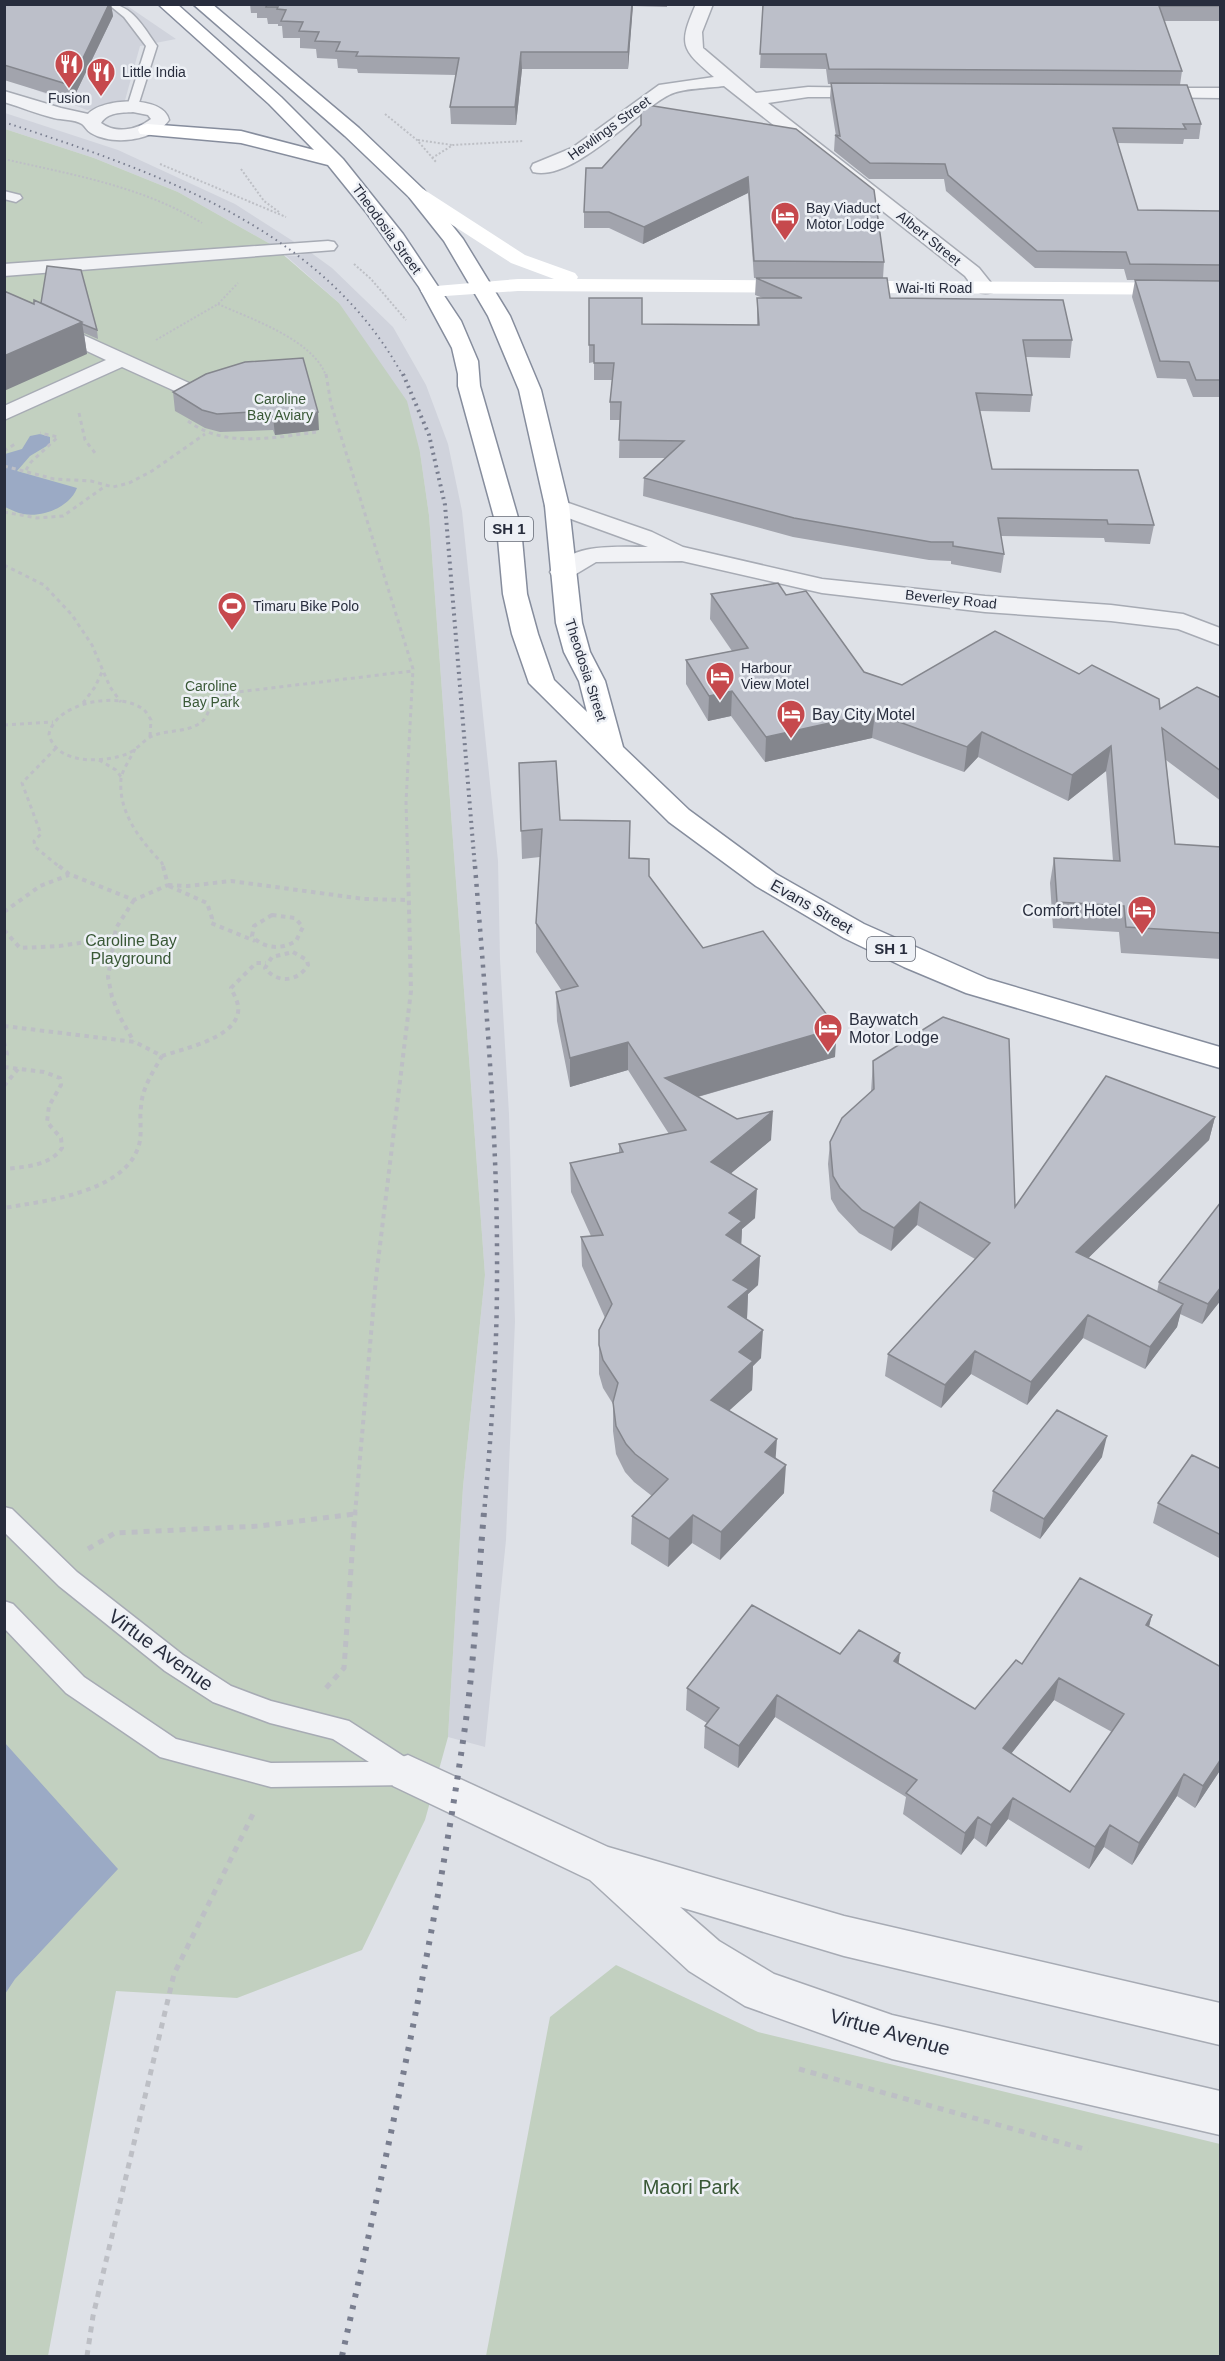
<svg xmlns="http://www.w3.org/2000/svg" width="1225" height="2361" font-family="Arial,sans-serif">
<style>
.built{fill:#d0d3dc}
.green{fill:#c2d0c0}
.water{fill:#9baac5}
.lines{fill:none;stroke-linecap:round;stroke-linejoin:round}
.service-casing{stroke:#a7abb4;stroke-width:3}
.pedestrian-casing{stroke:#a7abb4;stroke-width:3}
.minor-casing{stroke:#a7abb4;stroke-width:3}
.trunk-casing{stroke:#868d9d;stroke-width:3}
.path-far3{stroke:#bdbfc5;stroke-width:2;stroke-dasharray:2 2;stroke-linecap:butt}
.path-far2{stroke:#bdbfc5;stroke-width:3;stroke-dasharray:4 4;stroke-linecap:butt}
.path-far1{stroke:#bdbfc5;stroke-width:4;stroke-dasharray:4.5 4.5;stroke-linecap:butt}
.path{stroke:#bdbfc5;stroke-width:5;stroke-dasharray:6 6;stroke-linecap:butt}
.service{fill:#f1f2f5;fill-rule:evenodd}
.pedestrian{fill:#f1f2f5;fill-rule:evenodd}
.minor{fill:#f1f2f5;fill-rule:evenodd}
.secondary{fill:#fff;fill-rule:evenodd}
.trunk{fill:#fff;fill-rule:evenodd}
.rail-far3{stroke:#797e8f;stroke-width:2;stroke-dasharray:1.5 4;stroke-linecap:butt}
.rail-far2{stroke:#797e8f;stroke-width:4;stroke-dasharray:2 4.5;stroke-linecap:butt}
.rail-far1{stroke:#797e8f;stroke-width:4.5;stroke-dasharray:3 6;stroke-linecap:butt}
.rail{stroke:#797e8f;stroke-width:6;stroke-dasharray:4 8;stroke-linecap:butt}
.wall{fill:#a2a4ad;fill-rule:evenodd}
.shaded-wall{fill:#84868d}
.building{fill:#bcbfc9;stroke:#84868d;stroke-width:1.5;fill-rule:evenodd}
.labels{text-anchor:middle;stroke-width:5;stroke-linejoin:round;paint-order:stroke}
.far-poi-label{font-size:14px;fill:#282d3d;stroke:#edf0f5;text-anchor:start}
.far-street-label{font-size:14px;fill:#282d3d;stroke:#edf0f5}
.far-park-label{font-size:14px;fill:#395836;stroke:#edf0f5}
.shield{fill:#edf0f5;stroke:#636874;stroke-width:1.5}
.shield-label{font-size:15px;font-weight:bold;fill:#282d3d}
.poi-label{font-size:16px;fill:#282d3d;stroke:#edf0f5;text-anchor:start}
.street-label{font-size:16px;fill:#282d3d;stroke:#edf0f5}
.park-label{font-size:16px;fill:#395836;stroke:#edf0f5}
.near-street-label{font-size:20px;fill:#282d3d;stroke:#edf0f5}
.near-park-label{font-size:20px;fill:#395836;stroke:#edf0f5}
</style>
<rect width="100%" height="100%" fill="#dee1e7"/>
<path class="built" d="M4,5H126L176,39L140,46L124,104L87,110L5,78Z
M5,113L118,150L235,204L296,243L279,247L272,245L178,192L94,158L5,129Z
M310,252L332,268L393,327L426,385L448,444L462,511L498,861L500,960L509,1114L515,1321L506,1540L485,1747L448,1737L463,1487L485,1275L429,515L420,452L339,303L285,255L296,256Z"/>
<path class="green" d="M5,129L94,158L178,192L272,245L339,303L407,401L420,452L429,515L485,1275L463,1487L448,1737L425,1820L362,1950L237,1998L116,1991L48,2356H5Z
M616,1965L758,2032L1220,2144V2356H486L550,2017Z"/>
<path class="water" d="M40,434L50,437V444L30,456L17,471L77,488C70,507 42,518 23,514C17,513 10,509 5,507V454L22,449L30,436Z
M5,1743L118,1869L15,1979L5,1994Z"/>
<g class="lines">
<g class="service-casing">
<path id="service" d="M108,4C132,4 144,28 157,46L137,109H129L127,107L146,46L124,17Z
M4,191L20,195L22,198L16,202L4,199Z
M4,1507L12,1509L77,1572L183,1655L231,1686L271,1701L349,1721L417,1765L421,1773L417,1781L408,1785L271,1787L160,1757L66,1693L4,1628V1601L13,1604L84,1677L176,1739L271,1763L369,1762L333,1739L270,1723L213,1702L165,1671L59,1586L4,1532Z"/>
</g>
<g class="pedestrian-casing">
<path id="pedestrian" d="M328,241L334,242L337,246L334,250L4,276V264Z
M4,299L200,388L203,392L200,396H186L122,367L4,420V406L106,360L4,312Z"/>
</g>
<g class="minor-casing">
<path id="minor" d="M696,4H713L702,32L703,48L756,93L808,87L882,88L885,92L882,96L876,97H808L768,103L979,268L995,288L992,292C977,296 973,287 965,276L724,86C710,88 681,88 669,95C635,112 573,182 533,172L531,168L533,164L572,148L659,85L714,77C681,49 678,45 696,4Z
M1147,88H1220V98L1141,97L1138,93L1141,89Z
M4,91L61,108L88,114C102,98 164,95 169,120C154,141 113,146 91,133C87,131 85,126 82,124C75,119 61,120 54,118C37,114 21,107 4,102ZM133,112L148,115L151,119C137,130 116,134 101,123C108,112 121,113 133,112Z
M557,499L652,532L683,547L822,579L985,596L1111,605L1183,614L1220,628V645L1178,629L1111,621L985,612L822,593L682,561L596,562L571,577L562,579L553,577L550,572C570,542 617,547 648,547L549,511L545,506L549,501Z
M408,1755L608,1847L844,1916L1220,2003V2045L844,1956L680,1907L719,1941L774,1974L892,2015L1220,2091V2135L892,2059L745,2006L689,1971L590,1880L393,1786L387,1773L393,1760Z"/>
</g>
<g class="trunk-casing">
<path id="trunk" d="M158,4H177L281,97L343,159L403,234L461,321L478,361L480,386L521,528L527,594L538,634L554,680L587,712L579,681L564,652L556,623L545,506L519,390L488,316L444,241L409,197L345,136L193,4H212L359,128L423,189L463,239L510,316L541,390L569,506L582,623L590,652L605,681L623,747L689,810L776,874L864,924L988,979L1220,1047V1068L966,993L904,967L844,938L756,886L669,822L529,683L512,634L503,594L497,528L458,386V374L452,348L419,287L366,212L328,165L241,143L140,134L138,130L140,126L147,124L241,131L314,150L269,104Z"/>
</g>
<path class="path-far3" d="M385,114L417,140L436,162
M418,140L452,145
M432,158L453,145L524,141
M4,159C73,175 141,186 202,223
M160,164L286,217
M241,169L264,201L279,212
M354,264L371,279L406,320
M218,304C251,319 314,340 326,376
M156,340L218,304L238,283"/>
<path class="path-far2" d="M326,374L331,404L413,669L406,802L408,868
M79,413L85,440L95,453
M188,421C225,449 275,437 318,432L317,430
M4,451L15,444
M4,466L54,479L91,481L113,487L129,483L152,471L205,434
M26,470L31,462L58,437L40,433
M4,512L37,518L63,516L104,487
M4,565L44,585L72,615L92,645L110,687L121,702
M4,700V704
M83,703L95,687L102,672
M4,725L53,722
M150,736L151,720C149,717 146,711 143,709C118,691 56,702 49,734C56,766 106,763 129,753C139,748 145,738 155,735C169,730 188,732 200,723C209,717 210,705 213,695L412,671
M56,748L22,783L41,834L34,841L35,847L61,868
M135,749C131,758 122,770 121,779C118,813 141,841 162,863L163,868
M99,760L116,770L121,777"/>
<path class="path-far1" d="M59,866L69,874L134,900L168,885L163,866
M168,885L188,886L231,881L364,899L407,900
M169,886L207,903L212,918L211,923L255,941
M134,900L116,928L108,977L112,997L120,1017L134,1042
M4,912L40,886L69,875
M272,915L295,918L303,927L296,941C281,950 264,949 252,936L254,926Z
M4,930L20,948L59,946L114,938
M293,952L307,960L308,965C298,982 277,984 265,968L272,957Z
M4,1026L135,1042L162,1056C153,1072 142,1088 141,1107C139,1120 143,1135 138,1148C122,1193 44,1201 4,1208
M4,1042L7,1054L4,1061
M162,1056C183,1049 230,1039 237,1016C241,1006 235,997 231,988L256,963H266
M4,1067L44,1072L60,1078L61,1085L49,1106L47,1122L61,1138L62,1148C50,1166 24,1167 4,1169
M4,1086L18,1069
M355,1514L376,1278L411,991L408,866"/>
<path class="path" d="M88,1549L115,1533L260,1526L355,1514
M326,1688L344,1668L355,1512
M799,2069L1088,2150
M87,2356L93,2316L174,1974L255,1810"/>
<use href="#service" class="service"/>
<use href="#pedestrian" class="pedestrian"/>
<use href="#minor" class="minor"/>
<path class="secondary" d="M416,187L423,189L525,255L575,273L578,277L577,279L1220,283V295L518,291L431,297L424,295L421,291L424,287L518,279H554L511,263L409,197L406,193L409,189Z"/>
<use href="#trunk" class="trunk"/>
<path class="rail-far3" d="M4,122C155,172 322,227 403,376"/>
<path class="rail-far2" d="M403,374L429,435L445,505L475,868"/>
<path class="rail-far1" d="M475,866C486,1003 498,1141 497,1278C497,1357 491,1436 484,1514"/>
<path class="rail" d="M342,2356C389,2145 436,1934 466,1720C475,1651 478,1581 484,1512"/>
</g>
<path class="wall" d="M4,4H111L113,16L72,101L4,80Z
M250,4H667V7L633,6L628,69H522L516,125L451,124L450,107L456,75L358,73L357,69L338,68L337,59L317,58L316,49L300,48V38H283L282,26H278V24H268L267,18H257V13H251Z
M778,4H1221V21H1164L1182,71L1180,85L1201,124L1199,139H1184L1183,144L1117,143L1138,210L1221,211V397H1193L1186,379L1157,378L1132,297L1135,280H1127L1124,269L1035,268L946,191L944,179H869L834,151L835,135L836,136L830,98L831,84H828L826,69L760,68L763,5H778Z
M641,104L884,262L883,278L890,298L1072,340L1070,358L1026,357L1032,395L1030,412L980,411L992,469L1154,525L1150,544L1105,542L1104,538L1001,536L1004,554L1001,573L951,564V561L929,560L793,537L643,496L644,478L665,458H619L620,420H610V402L612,380H594V362L589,363V298L642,324L757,325V298H763L755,295L756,278H754L748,193L643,244L609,228H584V212L602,168L641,126Z
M34,300L97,330L98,339L84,333L87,354L34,304Z
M206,374L319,430L275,435L273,430L220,432L205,428L175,411L173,392Z
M711,594L786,595L864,672L902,685L1079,674L1160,709L1221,698V801L1166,760L1175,844L1221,847V959L1121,953L1119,932L1053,928L1050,883L1054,858L1113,861L1106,771L1068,801L978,757L964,772L872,738L765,762L731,716L708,721L686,684V660L732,651L710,619Z
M519,763L560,820L630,858L649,876L703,948L835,1057L698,1097L771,1140L731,1173L755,1218L742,1229L741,1244L760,1256L758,1285L748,1294L747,1318L746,1319L761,1358L753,1366L752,1390L729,1410L776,1458L784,1493L720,1560L692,1543L668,1567L631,1544L632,1516L652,1496L634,1482L625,1472L616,1454L613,1431V1404L603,1388L599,1374V1345L605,1318L582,1266L581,1237L591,1236L571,1192L570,1163L619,1153V1144L669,1134L628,1070L570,1087L557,1021L556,992L562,991L536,952V923L540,857L522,859Z
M873,1061L1015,1207L1215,1117L1209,1140L1088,1258L1157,1292L1159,1282L1221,1202V1300L1202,1324L1180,1314L1177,1327L1145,1369L1083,1338L1027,1405L971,1374L941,1408L885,1376L888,1354L975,1259L917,1225L891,1251L859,1233L838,1211L831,1199L828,1164L830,1142L871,1092Z
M1102,1457L1040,1539L990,1511L993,1491Z
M1221,1469V1559L1153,1523L1158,1503Z
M1152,1615L1149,1627L1221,1667V1769L1195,1808L1177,1796L1132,1865L1104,1847L1089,1869L1008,1819L986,1847L974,1838L961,1855L903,1814L906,1797L775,1717L738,1768L704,1748L705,1726L707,1723L686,1710L687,1688L840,1654L898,1664L975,1709L1022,1664ZM1054,1700L1112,1732L1070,1792L1011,1754Z"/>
<path class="shaded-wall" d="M109,4H111L113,16L72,101L70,85Z
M632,4H633L628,69V52Z
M521,52L522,69L516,125L515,107Z
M748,177V193L643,244L644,227Z
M82,322L87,354L4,391V356Z
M318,412L319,430L275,435L273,417Z
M732,691L731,716L708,721L709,696Z
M875,713L872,738L765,762L766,737Z
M982,732L978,757L964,772L967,747Z
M1111,746L1106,771L1068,801L1072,775Z
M630,821V849L628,886L629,858Z
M837,1028L835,1057L669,1105L665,1078Z
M628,1042V1070L570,1087V1058Z
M773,1111L771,1140L710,1191L711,1162Z
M1215,1117L1209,1140L1071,1275L1076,1252Z
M757,1189L755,1218L742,1229L741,1250L726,1235L729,1213Z
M920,1202L917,1225L891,1251L894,1228Z
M760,1256L758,1285L748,1294L747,1318L727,1336L728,1307L733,1280Z
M1221,1287V1300L1202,1324L1208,1304Z
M1183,1304L1177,1327L1145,1369L1150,1347Z
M1088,1315L1083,1338L1027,1405L1031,1382Z
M763,1330L761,1358L753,1366L752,1390L710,1428L711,1400L739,1352Z
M975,1351L971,1374L941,1408L945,1385Z
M1107,1436L1102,1457L1040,1539L1044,1519Z
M777,1439L775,1467L765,1452Z
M786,1465L784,1493L720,1560L721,1532Z
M693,1515L692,1543L668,1567L669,1539Z
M1152,1615L1146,1637V1625Z
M900,1653L897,1675L894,1661Z
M1059,1678L1054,1700L998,1770L1003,1748Z
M777,1695L775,1717L738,1768L739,1746Z
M1221,1759V1769L1195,1808L1203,1786Z
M1184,1774L1177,1796L1132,1865L1139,1843Z
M1013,1798L1008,1819L986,1847L991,1825Z
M978,1817L974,1838L961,1855L965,1833Z
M1110,1825L1104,1847L1089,1869L1095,1847Z"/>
<path class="building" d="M4,4H109L70,85L4,65Z
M267,4H632L628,52H521L515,107H450L459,58L356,56L358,52L336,51L340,42L315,41L319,32L299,31L303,22L281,21L286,10L277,9L278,7H266Z
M779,4H1221V6H1159L1182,71L829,69L826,54H760L763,5H779Z
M831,83L1187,85L1201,124H1183L1186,129L1113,128L1138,210L1221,211V265L1130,264L1126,252L1037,251L948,175L945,164L870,163L835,135L840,136Z
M641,104L796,129L874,190L884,262L754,261L748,177L644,227L609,212H584L586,168H602L641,125Z
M47,266L81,270L97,330L82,324V322L41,303Z
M756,278H887L890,298L1063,300L1072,340H1023L1032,395L976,393L992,469L1138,470L1154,525L1108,524L1107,520L998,518L1004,554L953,546V542H931L794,518L644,478L684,441L619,440L621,402H610L614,363H594V345H589V298H642V324L759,325L757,298H802Z
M1135,280L1221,281V380H1196L1189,362L1160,361Z
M4,291L34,304V300L82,322L4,356Z
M303,358L318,412L273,417L271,411L217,414L202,410L173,392L206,374L245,362Z
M778,583L786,595L806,591L864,672L902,685L995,631L1079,674L1092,665L1159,699L1160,709L1197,687L1221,698V771L1162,728L1175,844L1221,847V933L1126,927L1124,906L1057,902L1054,858L1120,861L1111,746L1072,775L982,732L967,747L875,713L766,737L732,691L709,696L686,660L748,648L711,594Z
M556,761L560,820L630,821L629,858L649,859V876L703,948L763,931L837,1028L665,1078L737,1119L773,1111L711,1162L757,1189L729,1213L742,1221L726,1235L760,1256L733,1280L749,1289L728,1307L763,1330L739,1352L753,1361L711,1400L777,1439L765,1452L786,1465L721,1532L693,1515L669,1539L632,1516L668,1479L635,1454L626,1444L616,1426L613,1402L618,1383L603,1360L599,1345V1330L612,1304L581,1237L603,1235L570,1163L623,1152L619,1144L686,1130L628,1042L570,1058L556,992L578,986L536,923L542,829L521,831L519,763Z
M943,1017L1009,1039L1015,1207L1106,1076L1215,1117L1076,1252L1183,1304L1150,1347L1088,1315L1031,1382L975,1351L945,1385L888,1354L990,1243L920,1202L894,1228L862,1210L840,1188L833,1176L830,1142L842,1118L874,1089L873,1061Z
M1221,1202V1287L1208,1304L1159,1282Z
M1057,1410L1107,1436L1044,1519L993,1491Z
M1192,1455L1221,1469V1535L1158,1503Z
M1080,1578L1152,1615L1146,1625L1221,1667V1759L1203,1786L1184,1774L1139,1843L1110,1825L1095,1847L1013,1798L991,1825L978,1817L965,1833L906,1793L917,1780L777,1695L739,1746L705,1726L719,1708L687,1688L752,1605L840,1654L859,1630L900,1653L894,1661L975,1709L1016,1660L1022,1664ZM1059,1678L1124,1714L1070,1792L1003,1748Z"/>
<defs>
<g id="restaurant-pin" transform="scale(1.5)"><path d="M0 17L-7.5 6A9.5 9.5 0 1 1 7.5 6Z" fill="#c6494d" stroke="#edf0f5"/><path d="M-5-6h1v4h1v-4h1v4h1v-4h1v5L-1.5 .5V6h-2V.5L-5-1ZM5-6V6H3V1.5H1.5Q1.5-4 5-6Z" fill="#fff"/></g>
<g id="hotel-pin" transform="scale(1.5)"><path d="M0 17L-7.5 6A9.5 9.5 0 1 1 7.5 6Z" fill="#c6494d" stroke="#edf0f5"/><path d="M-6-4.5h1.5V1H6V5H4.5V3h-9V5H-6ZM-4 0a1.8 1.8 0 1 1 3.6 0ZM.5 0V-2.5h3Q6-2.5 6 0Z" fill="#fff"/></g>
<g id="stadium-pin" transform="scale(1.5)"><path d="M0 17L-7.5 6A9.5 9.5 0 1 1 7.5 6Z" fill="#c6494d" stroke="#edf0f5"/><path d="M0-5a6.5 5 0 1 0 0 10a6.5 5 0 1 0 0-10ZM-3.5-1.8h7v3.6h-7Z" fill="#fff"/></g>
</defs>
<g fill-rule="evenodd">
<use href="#restaurant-pin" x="69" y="64"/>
<use href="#restaurant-pin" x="101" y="72"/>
<use href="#hotel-pin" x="785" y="216"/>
<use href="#stadium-pin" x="232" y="606"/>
<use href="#hotel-pin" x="720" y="676"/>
<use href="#hotel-pin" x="791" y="714"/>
<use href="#hotel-pin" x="1142" y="910"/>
<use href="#hotel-pin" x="828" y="1028"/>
</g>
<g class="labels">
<g class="far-poi-label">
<text x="122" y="77">Little India</text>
<text x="69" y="103" text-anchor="middle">Fusion</text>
<text x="806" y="213">Bay Viaduct<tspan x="806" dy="16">Motor Lodge</tspan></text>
<text x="253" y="611">Timaru Bike Polo</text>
<text x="741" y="673">Harbour<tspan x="741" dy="16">View Motel</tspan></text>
</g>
<g class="far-street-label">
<text transform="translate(609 128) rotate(-36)" y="5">Hewlings Street</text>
<text transform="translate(387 229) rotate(54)" y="5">Theodosia Street</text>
<text transform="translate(929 238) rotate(39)" y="5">Albert Street</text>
<text x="934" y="293">Wai-Iti Road</text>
<text transform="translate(951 599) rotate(6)" y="5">Beverley Road</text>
<text transform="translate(586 670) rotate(72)" y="5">Theodosia Street</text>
</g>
<g class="far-park-label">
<text x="280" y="404">Caroline<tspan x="280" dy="16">Bay Aviary</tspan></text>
<text x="211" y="691">Caroline<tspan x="211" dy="16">Bay Park</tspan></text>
</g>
<g class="shield">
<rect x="485" y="517" width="48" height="24" rx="4.5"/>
<rect x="867" y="937" width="48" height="24" rx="4.5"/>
</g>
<g class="shield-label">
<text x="509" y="534">SH 1</text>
<text x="891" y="954">SH 1</text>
</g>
<g class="poi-label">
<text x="812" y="720">Bay City Motel</text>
<text x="1121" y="916" text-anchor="end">Comfort Hotel</text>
<text x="849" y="1025">Baywatch<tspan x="849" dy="18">Motor Lodge</tspan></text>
</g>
<g class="street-label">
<text transform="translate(812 906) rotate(30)" y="6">Evans Street</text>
</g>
<g class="park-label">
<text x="131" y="946">Caroline Bay<tspan x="131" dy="18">Playground</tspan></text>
</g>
<g class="near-street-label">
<text transform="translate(161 1650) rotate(36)" y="7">Virtue Avenue</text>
<text transform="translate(890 2032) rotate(16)" y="7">Virtue Avenue</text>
</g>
<g class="near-park-label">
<text x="691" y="2194">Maori Park</text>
</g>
</g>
<rect width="1225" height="2361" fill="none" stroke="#282d3d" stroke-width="12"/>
</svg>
